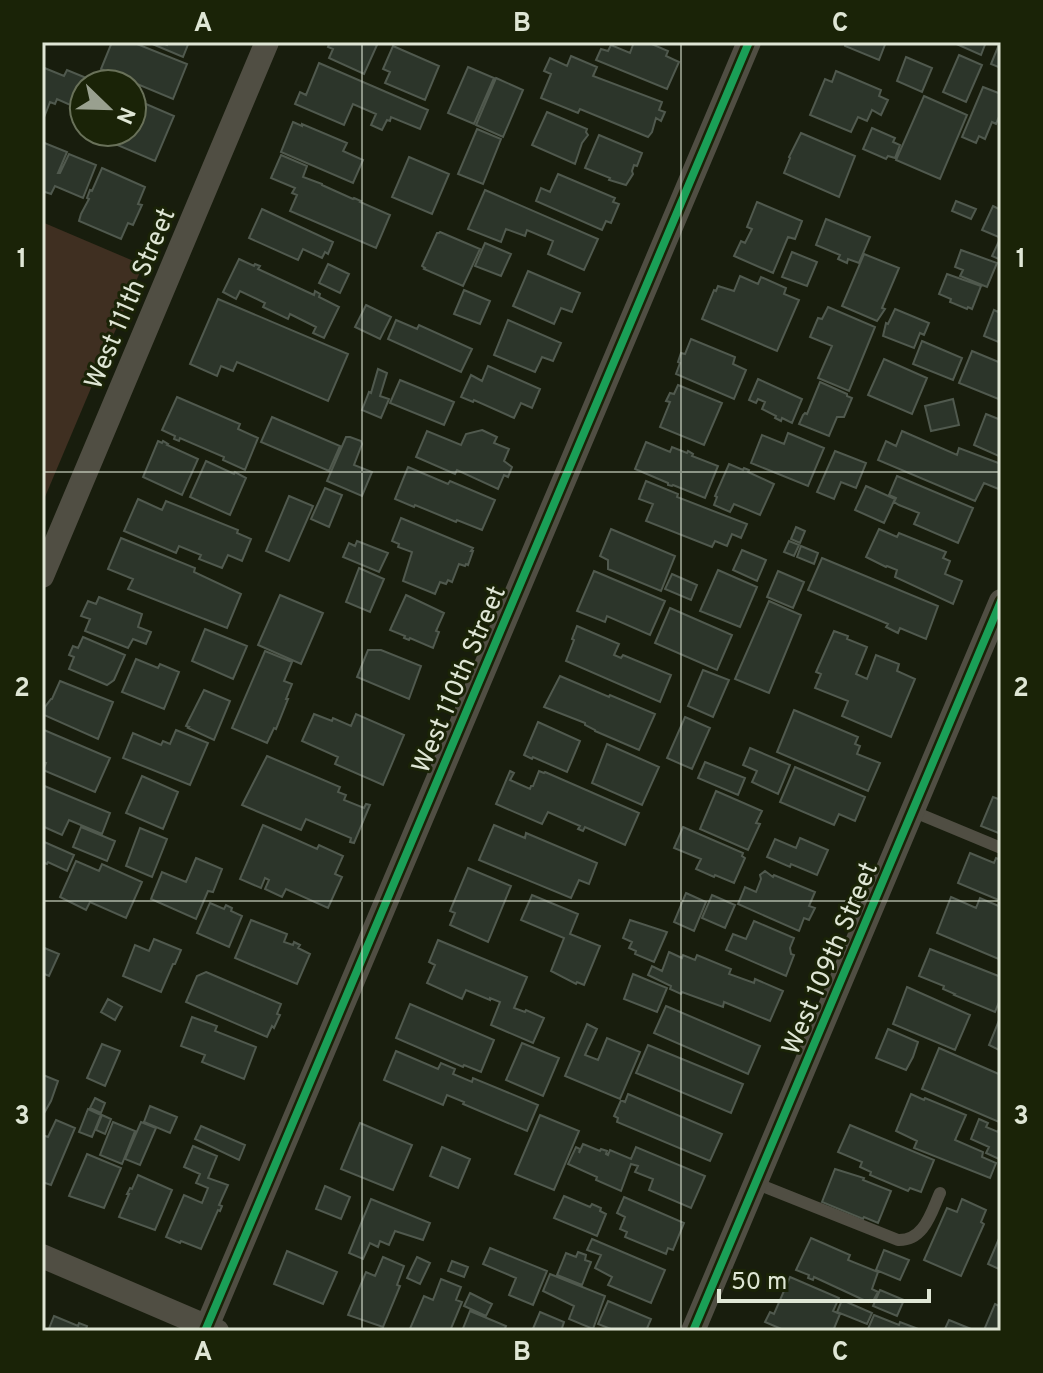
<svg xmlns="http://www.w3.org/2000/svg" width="1043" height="1373" font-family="Overpass,sans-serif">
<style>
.green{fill:#3f2f21}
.building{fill:#2c352a;stroke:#50594e;stroke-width:2}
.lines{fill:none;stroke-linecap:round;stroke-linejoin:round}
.service{stroke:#504e43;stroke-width:12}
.minor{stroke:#504e43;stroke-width:24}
.cycleway-casing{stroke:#1a2307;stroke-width:13}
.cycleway{stroke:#1a9f57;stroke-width:8}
.grid{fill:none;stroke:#dfe6d5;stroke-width:2;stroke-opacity:0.55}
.labels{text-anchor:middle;stroke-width:6;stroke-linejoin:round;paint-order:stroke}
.street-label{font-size:26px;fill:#dfe6d5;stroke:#1a2307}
.neatline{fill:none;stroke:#dfe6d5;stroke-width:3}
.grid-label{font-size:26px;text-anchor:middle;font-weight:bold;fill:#dfe6d5}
</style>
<rect width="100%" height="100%" fill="#181d0d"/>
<path class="green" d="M42,222L143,265L42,504Z"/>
<path class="building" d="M112,42H132L187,64L173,99L101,69Z
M150,42H160L167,45L168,42H189L183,57L150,43Z
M330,42H370L377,45L364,74L329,58L333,49L328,47Z
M634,42H647L668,51L666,56L679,62L667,89L596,60L601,49L608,51L611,45L630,53Z
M846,42H886L879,60L845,46Z
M952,42H986L981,55Z
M1000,42H1001V68L991,64Z
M393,46L439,66L425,100L385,83L390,72L383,69Z
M959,55L982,65L966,102L943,92Z
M571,56L597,67L593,76L662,102L659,110L665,112L661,121L656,118L652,132L648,137L580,109L578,113L541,98L551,74L544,71L550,58L567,66Z
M906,57L932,68L922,92L897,81Z
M319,63L428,110L420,129L391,117L390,121L387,120L382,130L371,125L376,114L353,104L344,125L295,104L300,92L306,95Z
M42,67L64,76L67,70L101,84H84V111L57,99L55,104L50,102L43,120Z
M468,67L494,78L474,124L448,113Z
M836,71L881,90L879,96L888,100L881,115L872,110L867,121L858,117L851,132L810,115L825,79L832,82Z
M496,78L523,90L503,137L476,125Z
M983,87L1001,94V112L996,124L992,122L985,139L979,136L976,143L962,137Z
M924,96L967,115L940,179L896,160Z
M132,98L174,116L155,161L108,141L112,132H132Z
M547,112L587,129L586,132L588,135L582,143L575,164L532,145Z
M293,122L302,126V124L347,143L343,151L363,160L353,183L281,152Z
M872,128L895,138L893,142L900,145L895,158L888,156L886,159L863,149Z
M477,129L501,139L483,184L458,174Z
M801,133L855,156L839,197L784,173L790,158L789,157Z
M599,135L642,153L637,166L634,165L632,171L633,174L626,185L609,180L610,178L585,168Z
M42,142L67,152L58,173H60L69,154L96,165L83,198L55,186L51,194L42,191Z
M281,155L307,166L303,177L322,184V185L353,199L354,198L361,201L360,202L390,215L376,248L290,211L297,195L292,193L295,188L271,178Z
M409,157L449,174L432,214L392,197Z
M102,168L145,187L138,204L142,205L133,225L128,223L121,239L79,221L81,214L89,199L87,198L90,190L92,191Z
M558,174L615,198L613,202L619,204L611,223L606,221L602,230L536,201L541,188L550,192Z
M485,190L598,239L584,270L548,254L553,241L527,230L525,236L506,229L501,242L468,229Z
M956,201L976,209L971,219L952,211Z
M757,202L802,221L795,239L788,237L773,273L734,256L741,241L745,243L752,229L747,227Z
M993,206L1001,210V238L982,230Z
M262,209L333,242L328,254L325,252L322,258L303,249L298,260L249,238Z
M826,219L870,237L859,263L848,259L847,263L838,259L840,255L816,245Z
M440,232L480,249L463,286L424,269L425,268L422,266L437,233H439Z
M999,241L1001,242V260L992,256Z
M485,243L511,254L501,276L475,266Z
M961,250L997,263L987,287L960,276L963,270L955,267Z
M792,252L817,262L807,286L782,277Z
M864,254L899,268L882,308L885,309L877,321L842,306Z
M239,259L254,266L255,264L260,266L258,269L314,295L315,291L320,294L319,297L339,307L324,338L313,333L316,327L290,314L288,319L263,307L265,303L240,291L236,299L223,292Z
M328,264L349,274L340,293L319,283Z
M528,271L580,293L572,312L561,308L554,324L513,306Z
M947,274L981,286L972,309L968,307L967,309L950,302L951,299L939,294Z
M740,276L758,284L761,277L786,288L784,294L799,300L777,351L702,319L714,290L716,291L718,286L734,291Z
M464,290L490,301L480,324L454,314Z
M218,299L348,354L328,401L237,362L233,371L221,366L217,376L190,364Z
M366,305L391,317L380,339L355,327Z
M1001,306V343L984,336L994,310L998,312Z
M828,307L875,327L849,391L818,378L832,346L810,337L818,318L822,319Z
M895,309L929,323L924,335L920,333L914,348L883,336L886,323L888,324Z
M396,320L417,329L419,325L472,349L461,372L388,339Z
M508,320L561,343L553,361L542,357L535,372L494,355Z
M691,339L735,357L733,364L746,370L734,399L676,374L680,363L678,362L681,353L685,354Z
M922,341L962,358L953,380L913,364Z
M972,351L1001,363V400L959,383Z
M884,359L927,378L912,414L868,395Z
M488,366L540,389L532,408L521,403L514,418L474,400L473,402L461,397L471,375L482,381Z
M378,369L387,373L380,396L389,399L381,418L362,410L369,392L371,393Z
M758,379L802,399L792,423L782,418L781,421L775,418L776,416L762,409L765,402L758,399L756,403L749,400Z
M400,380L454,402L444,425L390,403Z
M820,382L847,394V396L852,398L844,417H837L829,436L799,424L803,415L805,413L807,414Z
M678,385L722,403L704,445L660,427L670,402L666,401L670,393L674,394Z
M177,397L240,424L238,429L258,438L245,470L223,460L224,457L180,438L179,441L174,439L175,436L162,430Z
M953,399L959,425L931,431L925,406Z
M986,414L1001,420V457L974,445Z
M272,417L340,446L329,471L261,442Z
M482,430L497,437L494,443L509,449L504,461L512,467L508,477L504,475L498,489L457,470L455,474L416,457L427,431L461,445L466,434Z
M902,431L957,455L959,448L1001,464V490L984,483L975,501L878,460L886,441L896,446Z
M788,433L824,448L808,486L751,463L762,435L784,444Z
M346,437H350L361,441L362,444L354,465L372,472L362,496L327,481Z
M158,441L162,443L163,441L168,444L167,445L198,459L182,495L143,477Z
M646,442L670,452L672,447L687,453L688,451L693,454L692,456L718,466L705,498L673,485L672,486L668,485V483L635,469Z
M835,451L866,463L856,488L841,482L834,499L817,492Z
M206,461L234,474L235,472L246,478L230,515L190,497Z
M729,464L743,470L744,468L749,470L748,472L774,484L760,515L734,504L730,512L714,505L717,497L715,496Z
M408,467L448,484L450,481L495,500L482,530L457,520L456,522L415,505L414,507L395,499Z
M897,476L973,508L958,543L914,524L919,513L899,505L894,502L896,498L889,495Z
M646,481L678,494L677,497L747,524L741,538L732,534L727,546L715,541L712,547L646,521L653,504L639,499Z
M866,486L895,499L884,523L855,510Z
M325,488L342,495L329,527L311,519Z
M289,496L313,506L289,561L266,551Z
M138,499L162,510L166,501L238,530L237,533L251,539L242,561L228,555L222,568L199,559L201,555L179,546L176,553L124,531Z
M401,518L473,548L471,551H473L468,565L466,564L465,566L459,564L452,582L448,580L446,584L440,582L435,594L403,581L412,552L398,547L399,544L392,541Z
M796,527L805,531L800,543L791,539Z
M611,529L675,556L661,591L608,569V560L600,556Z
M879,529L897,537L899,533L946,552L943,558L950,561L945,574L962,581L953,604L895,577L897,570L887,566L886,567L866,557Z
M121,538L195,568L194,572L241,594L227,628L128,589L133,579L108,569Z
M357,541L388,553L379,572L343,557L349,543L355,546Z
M789,541L799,545L794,556L784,552Z
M801,546L818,553L814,564L797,557Z
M742,550L766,560L757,581L733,570Z
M822,558L938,606L926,639L900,628L898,633L886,627L888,624L808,590Z
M359,568L384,579L370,612L346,602Z
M718,570L757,587L740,627L700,611Z
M594,571L665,601L650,635L607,616L605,622L577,611Z
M778,571L804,582L793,608L767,597Z
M672,574L697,585L691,600L665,589Z
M280,595L323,613L301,664L258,645Z
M406,595L444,613L436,631L439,632L433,648L410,638L409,640L404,638L405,636L390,630Z
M99,597L142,614L138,627L151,632L146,644L133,639L128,648L85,631L90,619L81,616L88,601L96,604Z
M769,601L801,615L769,693L735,679Z
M670,608L732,635L717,670L655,643Z
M577,626L619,644L614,655L621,658L623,655L671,675L660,702L566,661L574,640L572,639Z
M205,629L247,646L233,679L192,661Z
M834,631L848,636L847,639L867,647L856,674L867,679L876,655L899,664L897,671L915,679L891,737L842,716L848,701L815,688L821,674L816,672Z
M83,637L125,655L114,680L107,685L69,669L74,657L69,655L73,646L78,648Z
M368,650H381L421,666L409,699L357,677Z
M265,651L292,662L284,681L292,684L286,699H288L276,729L274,728L267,743L232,728Z
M136,659L158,668L160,664L179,672L164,709L122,692Z
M703,670L729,680L713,717L688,706Z
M560,676L609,697L610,695L655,714L639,750L595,731V730L585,725V723L544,707Z
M60,681L113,702L98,739L44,715L45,707L51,699H52Z
M204,690L230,701L214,740L188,728L189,727L186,726Z
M794,710L858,737L855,744L860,746L857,754L880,763L868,791L777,752Z
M314,714L332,721L333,718L351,726L356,714L404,735L383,785L335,764L338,757L302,741Z
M685,717L710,728L692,769L667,758Z
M538,722L580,741L567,772L533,757L532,759L524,755Z
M44,730L110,758L95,792L43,770L46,763L42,762V735Z
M176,730L208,743L190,785L123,758L133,733L161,745L163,741L170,744Z
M607,744L659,767L642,805L592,783Z
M750,748L790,765L778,794L752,782L757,771L743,765Z
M267,756L340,787L338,792L346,795L344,800L364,808L366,804L370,805L354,843L350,842L351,838L306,819L301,830L242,805Z
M705,762L745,778L738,795L698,778Z
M795,767L865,797L855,821L839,814L834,825L780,802Z
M510,771L514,773L510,780L530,789L531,786H533L539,771L544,773L545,772L639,813L625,845L585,827L583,831L578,829L580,826L548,812L542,824L496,804Z
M142,776L178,792L163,829L126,813Z
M42,785L110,813L102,834L69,820L62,835L42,826Z
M716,791L762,811L756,823L760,824L748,850L700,829Z
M993,797L1001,800V834L981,826Z
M263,825L317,849L319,845L343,856L335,874L342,877L328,908L286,889L282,897L265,889L269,880L265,878L261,888L240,879Z
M494,825L525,838L526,833L597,863L589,884L579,880L571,898L479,860Z
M81,827L115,841L107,861L73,847Z
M683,827L743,853L742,856L745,858L734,883L715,875L714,877L696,869L701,859L674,848Z
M140,828L167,839L152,877L126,866Z
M800,838L828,850L817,875L791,864L790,867L767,857L775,839L796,848Z
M42,841L74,855L67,871L48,862L47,864L42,862Z
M970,853L994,863L996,858L1001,860V901L958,883Z
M196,858L222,869L213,892L208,891L196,919L151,899L162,872L186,882Z
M76,861L99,871L102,864L142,882L126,918L90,902L86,910L60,897Z
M468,868L511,886L488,942L450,925L455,913L450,911Z
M765,871L773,877L774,875L815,892L809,906L815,908L809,920L804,918L799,931L738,904L745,887L756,892L761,879L760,875Z
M686,893L706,902L694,931L674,922Z
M532,895L578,914L570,934L600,946L584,985L577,982L576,984L551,971L564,938L521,920Z
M712,895L735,905L725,928L702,918Z
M951,897L976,908L980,898L1001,907V960L937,933Z
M210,903L224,909L226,905L232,908L231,911L242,916L229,947L197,933Z
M251,920L287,934L284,942L293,945L294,942L300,945L298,948L310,954L297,984L235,958Z
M630,920L667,932L654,962L635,954L636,951L629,948L632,942L623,938Z
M754,921L794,938L790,948L791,954L794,955L786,976L726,950L733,934L746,939Z
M154,939L181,950L175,964H173L161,992L123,976L135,945L149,951Z
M438,940L527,977L514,1008L525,1012L526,1010L544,1018L533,1043L491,1025L500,1002L490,998V1000L466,990L462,999L427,983L435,965L429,962Z
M42,947L59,954L49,976L42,973Z
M930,949L1001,977V997L995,1012L954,995L955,994L943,989L944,986L919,976Z
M669,952L682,958L683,955L695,960L697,955L731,969L729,974L754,983L755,979L783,991L770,1021L724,1002L723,1007L682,992L681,994L670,989L671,986L648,975L652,966L662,971Z
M206,972L281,1004L277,1014L280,1015L274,1028L272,1026L267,1037L186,1002L197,976Z
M633,974L667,988L657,1012L624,999Z
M907,987L970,1015L955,1050L893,1024Z
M108,999L122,1007L115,1020L101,1012Z
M410,1004L494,1040L481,1072L464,1065L463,1067L396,1038Z
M666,1006L760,1046L748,1074L654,1033Z
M192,1017L217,1026L215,1031L256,1047L244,1079L202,1062L205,1055L181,1046Z
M1000,1018L1001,1019V1051L989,1045Z
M587,1024L597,1029L585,1055L598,1060L607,1038L640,1052L620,1099L565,1076Z
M888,1029L918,1042L913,1057L906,1070L876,1058Z
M522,1043L559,1058L543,1096L506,1080Z
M102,1044L120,1051L105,1086L87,1078Z
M648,1045L743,1084L731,1113L636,1073Z
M939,1048L1001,1075V1118L999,1122L922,1089Z
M396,1051L438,1069L441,1063L455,1069L453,1074L472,1082L473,1078L538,1105L527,1131L463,1104L464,1102L447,1095L443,1105L384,1080Z
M43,1075L58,1081L51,1101L43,1115Z
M628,1094L722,1134L710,1161L617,1122L618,1118L614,1116L621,1100L625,1102Z
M911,1094L924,1100L925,1098L966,1115L955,1140L983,1152L982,1157L996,1163L990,1178L914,1148L917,1141L896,1131Z
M95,1098L105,1103L101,1113L90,1108Z
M150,1106L177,1117L170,1133L144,1122Z
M88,1109L101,1115L92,1137L79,1132Z
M102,1115L111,1119L105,1134L96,1130Z
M540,1115L579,1131L554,1190L515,1174Z
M979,1119L988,1123L986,1127L998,1132L999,1129H1001V1160L986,1153L989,1147L971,1139Z
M56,1120L75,1128L51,1185L42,1182V1135L48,1137Z
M113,1122L135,1131L122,1164L100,1155Z
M141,1122L156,1128L140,1165L125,1159Z
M360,1123L412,1145L393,1190L341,1169Z
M850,1125L934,1160L921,1192L910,1188L908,1191L870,1175L871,1172L860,1167L862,1162L838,1152Z
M201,1126L245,1145L239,1160L195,1139Z
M583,1144L600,1151L601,1149L607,1151L606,1154L608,1155L610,1150L631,1159L636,1147L705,1176L691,1208L649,1190L653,1179L635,1172L638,1166L631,1164L621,1191L596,1180L597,1177L568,1164L576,1147L580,1149L579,1153Z
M193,1146L217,1156L208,1178L228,1185L219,1205L222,1206L220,1211L218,1210L201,1249L181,1241L180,1243L166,1237L184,1195L202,1203L208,1188L196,1183L200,1174L184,1167Z
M442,1147L470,1159L458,1188L430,1176Z
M87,1154L121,1168L104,1208L69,1196Z
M835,1169L864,1178L863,1180L891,1191L878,1223L864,1217L863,1219L822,1202Z
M138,1175L172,1190L155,1230L119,1217L129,1194H127L130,1188L132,1189Z
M325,1186L350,1197L341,1219L316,1209Z
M564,1196L590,1207L592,1204L601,1208L600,1211L606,1214L597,1236L554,1218Z
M624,1197L684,1223L673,1250L668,1248L666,1254L625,1237L627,1232L620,1229L625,1217L617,1213Z
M371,1199L430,1223L423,1240L395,1231L389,1245L380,1241L378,1247L370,1243L363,1259L349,1253Z
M962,1199L986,1210L981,1222L984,1224L961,1276L924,1260L947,1208L957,1212Z
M1001,1234V1270L988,1264Z
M811,1238L850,1255L848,1260L878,1272L872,1289L878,1292L873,1301L870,1300L868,1302L814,1277L813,1280L808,1278L809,1275L796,1270Z
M592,1239L665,1270L651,1303L608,1285L612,1277L595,1268L601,1255L587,1250Z
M490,1248L547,1271L533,1305L509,1295L516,1278L483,1264Z
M884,1250L909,1260L900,1280L876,1270Z
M287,1251L337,1272L323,1304L274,1284Z
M578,1252L586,1255L585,1260L591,1262L582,1285L557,1275L566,1253L576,1257Z
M383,1257L404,1266L397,1285L400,1286L383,1327L348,1315L366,1272L375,1276Z
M417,1257L430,1263L420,1284L407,1278Z
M452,1261L468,1267L464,1277L448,1271Z
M550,1274L605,1296L593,1329L569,1319L574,1306L543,1291Z
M790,1277L839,1298L833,1311L840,1314L833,1331H786L765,1322L770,1312L774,1314Z
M441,1279L461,1287L456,1300L462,1302L450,1331H409L424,1296L433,1300Z
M880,1290L904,1300L897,1316L873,1306Z
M470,1293L492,1304L486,1316L464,1306Z
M842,1300L872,1313L867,1324L837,1312Z
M608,1301L651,1319L646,1331H616L598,1324Z
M995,1304L1001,1307V1331H986L984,1330Z
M470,1311L506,1326L504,1331H462Z
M540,1312L564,1322L561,1331H532Z
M874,1315L899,1325L900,1322L921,1330L867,1331Z
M54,1316L78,1326L79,1323L87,1326L86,1329L89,1331H48Z
M949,1320L976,1331H944Z"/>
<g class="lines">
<path class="service" d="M912,811L1001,848
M755,1183L898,1240C924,1241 931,1213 940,1193"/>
<path class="minor" d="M42,576L267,42
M42,1256L217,1331
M205,1331L749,42
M693,1331L1001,601"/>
<g class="cycleway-casing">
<path id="cycleway" d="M205,1331L749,42
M693,1331L1001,601"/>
</g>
<use href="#cycleway" class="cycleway"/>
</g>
<path class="grid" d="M362,42V1331M681,42V1331M42,472H1001M42,901H1001"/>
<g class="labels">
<g class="street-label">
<text transform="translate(129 298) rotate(-67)" y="9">West 111th Street</text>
<text transform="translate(458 679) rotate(-67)" y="9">West 110th Street</text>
<text transform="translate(829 958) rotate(-67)" y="9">West 109th Street</text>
</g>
</g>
<rect width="1043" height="1373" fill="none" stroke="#1a2307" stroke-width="88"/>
<g transform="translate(108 108) rotate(113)"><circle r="38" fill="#1a2307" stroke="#697159" stroke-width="2"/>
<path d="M0-6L14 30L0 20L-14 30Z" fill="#99a08f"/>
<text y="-12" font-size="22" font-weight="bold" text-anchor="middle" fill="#dfe6d5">N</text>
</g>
<path d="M719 1289v12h210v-12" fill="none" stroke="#dfe6d5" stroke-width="4"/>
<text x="731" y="1289" font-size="24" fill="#dfe6d5" stroke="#1a2307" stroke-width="6" paint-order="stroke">50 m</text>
<rect x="44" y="44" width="955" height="1285" class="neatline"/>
<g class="grid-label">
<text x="203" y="31">A</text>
<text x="522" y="31">B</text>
<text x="840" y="31">C</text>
<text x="22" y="267">1</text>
<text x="1021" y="267">1</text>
<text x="22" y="696">2</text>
<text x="1021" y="696">2</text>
<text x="22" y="1124">3</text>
<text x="1021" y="1124">3</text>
<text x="203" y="1360">A</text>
<text x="522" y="1360">B</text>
<text x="840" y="1360">C</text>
</g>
</svg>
